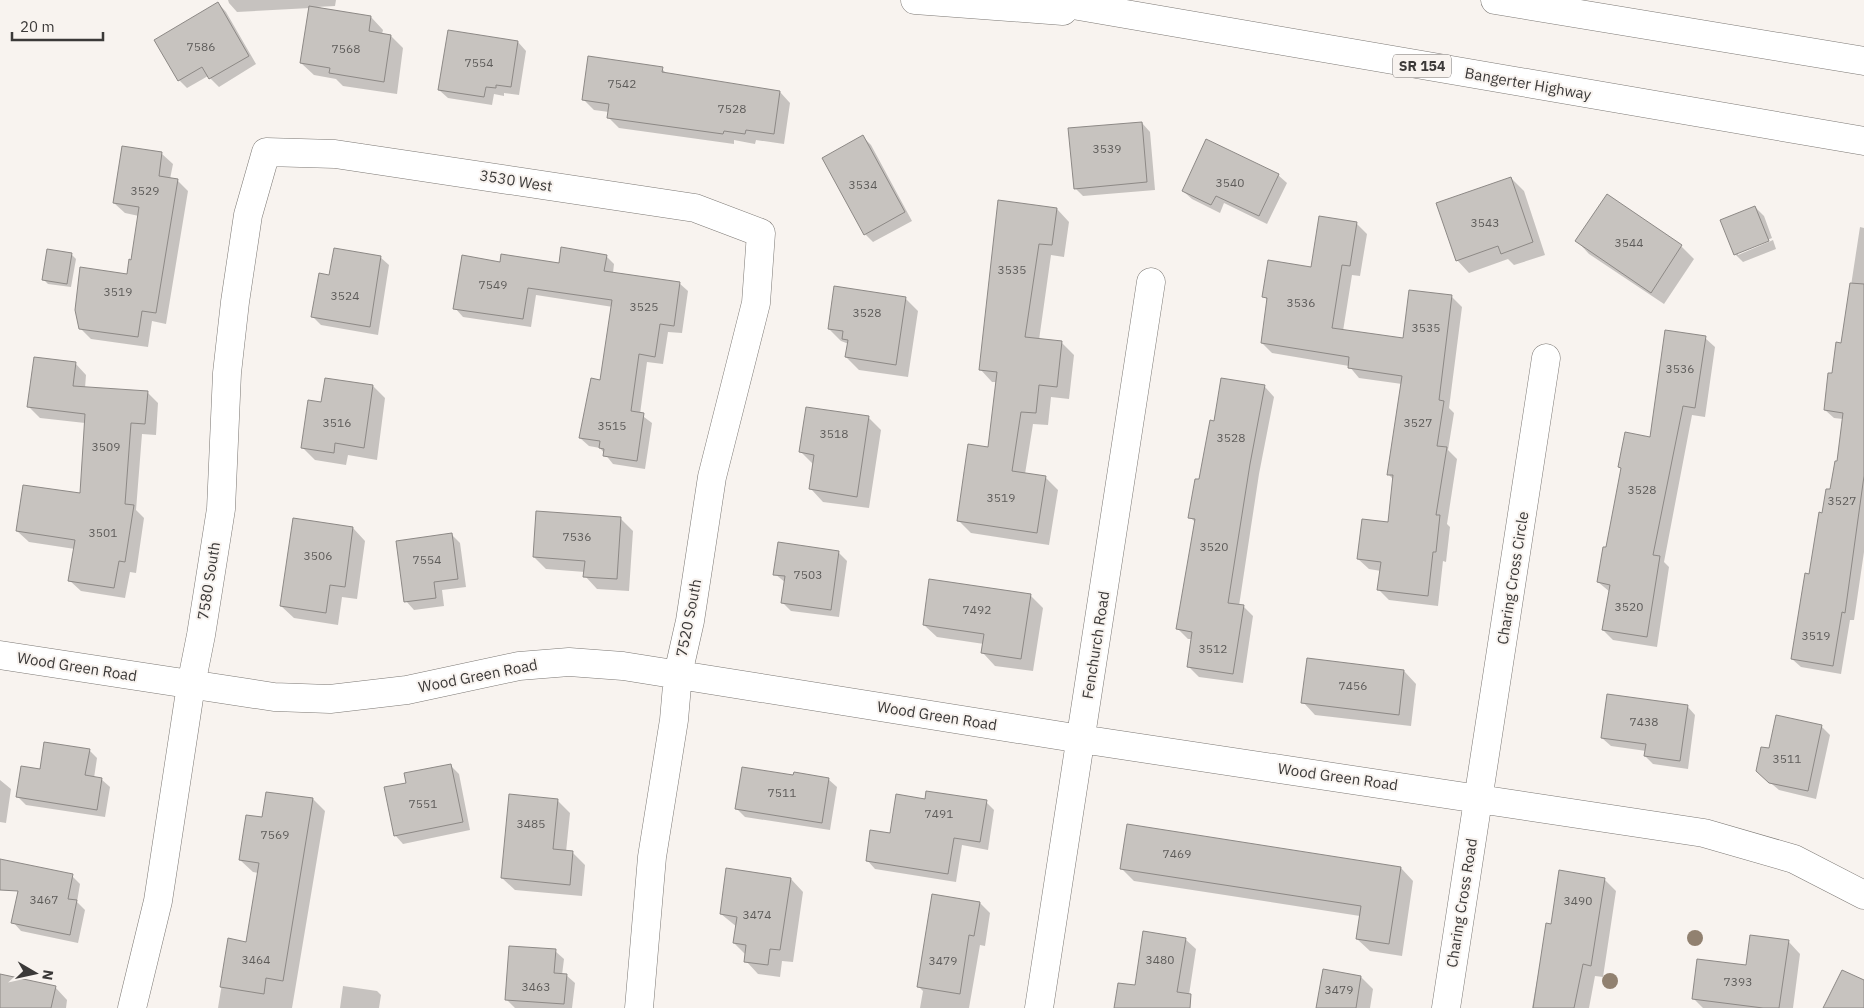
<svg xmlns="http://www.w3.org/2000/svg" width="1864" height="1008" font-family="'IBM Plex Sans',sans-serif">
<style>
.shadow{fill:#0003}
.building{fill:#c7c3bf;stroke:#8d8986}
.lines{fill:none;stroke-linecap:round;stroke-linejoin:round}
.minor-casing{stroke:#7c7874;stroke-width:29}
.highway-casing{stroke:#7c7874;stroke-width:29}
.minor{stroke:#fff;stroke-width:28}
.highway{stroke:#fff;stroke-width:28}
.tree{fill:#918170}
.labels{text-anchor:middle;stroke-width:4;stroke-linejoin:round;paint-order:stroke}
.number-label{font-size:12px;fill:#5e5c5a}
.shield{fill:#f8f3ef;stroke:#74716f;stroke-width:1}
.shield-label{font-size:14px;font-weight:bold;fill:#3b3938}
.street-label{font-size:15px;fill:#3b3938;stroke:#f8f3ef}
</style>
<rect width="100%" height="100%" fill="#f8f3ef"/>
<path class="shadow" d="M228,0H336L335,6L316,7L371,17L383,30L382,34L391,36L403,48L397,94L343,86L336,79L314,75L301,63L310,8L237,12L229,3Z
M218,3L226,12L256,64L219,87L208,76L187,88L179,80Z
M518,42L526,51L519,95L504,93V96L494,94L492,105L448,98L439,90Z
M662,69L668,75L780,92L790,103L784,144L756,140L755,144L734,140V144L619,128L608,117L609,112L594,110L583,99Z
M1142,123L1150,132L1155,190L1083,196L1075,188Z
M863,137L871,145L912,221L873,242L865,234Z
M123,148L162,154L173,164L170,179L177,180L188,191L166,324L152,321L148,347L91,339L80,328L128,275L132,261L139,216L125,213L114,203Z
M1278,175L1287,183L1267,224L1224,203L1220,213L1192,199L1183,191Z
M1511,178L1524,191L1545,255L1514,265L1508,259L1469,273L1457,260Z
M1607,196L1681,246L1694,259L1664,304L1589,254L1577,241Z
M999,201L1057,209L1069,222L1064,257L1051,255L1039,340L1061,342L1074,355L1069,399L1051,397L1048,425L1033,424L1025,474L1045,477L1058,490L1049,545L971,533L958,520L989,449L997,382H992L980,369Z
M1755,207L1764,216L1772,238L1738,252V255L1773,240L1776,249L1743,262L1735,254Z
M1356,223L1367,234L1360,276L1352,275L1343,331L1404,339L1452,297L1462,307L1449,408L1454,413L1448,450L1457,459L1447,524L1450,527L1446,562L1443,561L1438,606L1389,600L1379,590L1381,571L1369,569L1358,559L1389,524L1394,480L1388,474L1402,384L1359,378L1349,366L1272,353L1262,343L1268,301L1264,296L1312,268Z
M1860,227L1864,228V552L1854,620H1850L1841,674L1801,667L1792,659L1823,514L1838,463L1843,419L1834,418L1825,410L1842,344Z
M72,255L76,259L71,287L48,284L44,280Z
M606,256L614,264L613,273L679,283L688,291L682,333L668,332L663,364L647,362L640,414L652,423L645,469L613,464L600,448L589,446L580,438L602,381L613,307L536,295L531,327L463,317L455,308L501,263L560,264Z
M380,257L389,265L378,335L321,325L313,317Z
M905,298L918,311L908,377L859,370L846,357L849,344L841,341L829,329Z
M1705,338L1715,347L1705,417L1692,415L1664,562L1669,567L1657,647L1613,640L1603,630L1610,592L1598,582L1607,549L1651,438Z
M75,363L86,375L85,388L147,392L158,403L156,435L142,434L136,510L144,518L136,573L130,572L125,598L81,591L69,580L75,549L29,542L17,531L81,495L85,423L40,418L29,407Z
M373,386L385,398L377,460L348,455L346,465L315,460L302,447L322,403Z
M1265,387L1274,397L1259,474L1239,606H1243L1253,616L1243,683L1199,677L1189,667L1193,639H1188L1178,629L1196,523L1190,517L1215,422Z
M868,417L881,430L869,508L823,502L811,489L813,464L801,452Z
M620,518L633,531L629,591L597,589L585,576V572L546,569L534,557Z
M353,528L365,541L357,599L342,597L338,625L294,618L281,606Z
M452,535L460,543L466,587L442,590L444,606L414,610L406,601Z
M779,544L839,553L847,561L839,617L791,611L782,602L786,583L775,574Z
M1030,595L1043,608L1033,671L995,666L983,653L984,644L937,637L924,625Z
M1404,671L1416,684L1411,726L1315,715L1303,702Z
M1687,706L1695,715L1688,769L1653,764L1645,756L1646,751L1611,746L1602,738Z
M1821,726L1830,735L1816,799L1779,790L1766,779L1770,750Z
M89,750L97,758L94,778L101,779L110,787L105,817L26,805L17,796L41,770Z
M450,765L459,774L470,830L403,844L395,835L408,784Z
M794,777L828,779L837,787L830,830L745,817L737,809Z
M0,780L11,789L6,823L0,822Z
M267,793L313,799L325,811L292,1008H218L229,940L247,943L259,873L253,872L240,860L263,819Z
M557,800L570,813L566,852H572L585,865L582,896L515,890L502,878Z
M926,801L986,802L994,810L988,850L962,845L956,882L875,869L867,860Z
M1401,868L1413,881L1402,956L1370,951L1357,939L1360,916L1134,881L1122,869Z
M72,876L80,884L77,902L85,910L78,943L21,931L13,922Z
M791,879L803,892L793,962L782,961L780,977L758,974L746,961V955L734,943L737,927L721,914Z
M1604,879L1616,891L1603,977L1595,976L1589,1008H1532L1547,925L1552,926Z
M980,903L990,913L985,946L980,945L969,1008H920L923,991L918,986Z
M1185,939L1196,949L1187,1008H1115Z
M1788,941L1800,954L1793,1008H1703L1693,998Z
M555,951L564,959L562,975H566L575,983L572,1008H515L506,999Z
M0,975L55,987L67,1000L66,1008H0Z
M1361,977L1373,989L1370,1008H1317Z
M343,986L377,991L381,995L379,1008H340Z"/>
<path class="building" d="M218,2L249,56L209,79L202,67L178,81L154,40Z
M309,6L371,16L369,31L391,35L384,82L329,73L330,68L300,63Z
M448,30L518,41L511,87L496,85V88L486,87L484,97L438,90Z
M588,56L663,67L662,72L780,91L774,134L746,130L745,134L724,131L723,134L607,118L609,104L582,100Z
M1142,122L1147,182L1074,189L1068,128Z
M863,135L905,212L864,235L822,158Z
M1206,139L1279,174L1259,216L1216,196L1211,205L1182,191Z
M122,146L162,152L159,176L178,179L156,313L142,311L138,337L79,329L75,310L80,267L127,274L129,259L131,260L139,207L113,203Z
M1511,177L1533,242L1501,254L1498,246L1456,261L1436,203Z
M1607,194L1682,245L1651,293L1575,241Z
M998,200L1057,208L1052,245L1039,244L1025,337L1062,341L1057,387L1039,385L1036,413L1021,412L1012,471L1046,476L1037,533L957,521L968,444L988,447L997,372L979,370Z
M1755,206L1769,241L1734,255L1720,220Z
M1319,216L1357,222L1350,266L1342,265L1332,328L1403,338L1409,290L1452,295L1439,400L1444,401L1437,446L1447,447L1436,515H1440L1436,552H1433L1428,596L1377,590L1381,562L1357,559L1362,519L1388,522L1393,475H1387L1402,376L1348,368L1349,357L1261,343L1267,298L1262,297L1268,260L1311,267Z
M561,247L607,255L604,271L680,282L674,326L660,324L655,357L639,354L631,411L644,413L637,461L603,456L604,449L599,448L600,441L579,438L591,378L600,380L612,300L528,288L523,319L453,309L462,255L500,262L501,254L559,263Z
M334,248L381,256L370,327L311,317L319,273L329,275Z
M47,249L72,253L67,284L42,280Z
M1850,283L1864,284V476L1845,613L1842,612L1833,666L1791,659L1805,573L1809,574L1819,512L1822,513L1826,489H1830L1835,461H1837L1843,413L1824,410L1828,373H1832L1836,342L1841,343Z
M834,286L906,297L896,365L845,357L848,340L842,339L843,331L828,329Z
M1665,330L1706,336L1695,408L1683,406L1653,555L1660,556L1647,637L1602,630L1610,585L1597,582L1603,547H1606L1621,468L1618,467L1625,432L1650,437Z
M34,357L76,362L73,386L148,391L145,424L131,423L125,504L134,505L125,562L119,561L114,588L68,581L75,540L16,531L23,485L80,493L85,414L27,407Z
M325,378L373,385L364,448L335,443L334,453L301,448L308,400L321,402Z
M1221,378L1265,385L1250,464L1228,603L1244,605L1233,674L1187,667L1192,632L1176,629L1195,519L1188,518L1195,479H1199L1210,420L1214,421Z
M806,407L869,416L857,497L809,489L814,455L799,452Z
M536,511L621,517L617,579L583,577L585,561L533,557Z
M293,518L353,527L345,587L330,585L326,613L280,606Z
M452,533L458,579L434,582L436,598L404,602L396,541Z
M778,542L839,551L831,610L781,603L785,576L773,575Z
M929,579L1031,594L1021,659L981,653L984,634L923,625Z
M1307,658L1404,670L1399,715L1301,703Z
M1607,694L1688,705L1680,761L1644,756L1646,744L1601,738Z
M1776,715L1822,725L1808,791L1769,783L1756,771L1761,747L1769,748Z
M44,742L90,749L85,775L102,778L97,810L16,797L21,766L40,769Z
M451,764L463,822L394,836L384,787L406,783L404,773Z
M742,767L793,775L794,772L829,778L822,823L735,809Z
M926,791L987,800L980,842L954,838L948,874L866,861L870,830L890,833L896,794L925,799Z
M266,792L313,798L283,981L266,978L264,994L220,987L228,938L246,942L259,863L239,860L246,815L262,817Z
M509,794L558,799L553,849L573,851L570,885L501,878Z
M1127,824L1401,867L1389,944L1356,939L1361,906L1120,869Z
M0,859L73,874L68,899L77,900L70,935L11,923L18,891L0,890Z
M726,868L791,878L780,950L770,949L768,965L744,962L746,945L733,943L737,917L720,914Z
M1559,870L1605,878L1591,966L1583,964L1574,1008H1533L1546,923L1551,924Z
M932,894L980,902L974,936L969,935L960,994L917,987Z
M1143,931L1186,938L1177,992L1191,994L1190,1008H1114L1118,983L1135,985Z
M1750,935L1789,940L1779,1008H1763L1692,999L1697,959L1746,965Z
M509,946L556,949L554,973L567,974L564,1004L505,1000Z
M1323,969L1361,976L1356,1008H1316Z
M1842,970L1864,980V1008H1823Z
M0,974L56,986L51,1008H0Z"/>
<g class="lines">
<g class="minor-casing">
<path id="minor" d="M0,655L274,697L330,699L407,690L519,666L569,662L623,666L1081,739L1704,833L1794,859L1864,895
M132,1008L158,901L191,685L201,635L221,509L227,373L235,302L248,215L266,152L335,154L695,208L761,233L756,303L712,477L690,621L678,674L674,720L652,857L639,1008
M1039,1008L1151,282
M1446,1008L1546,358"/>
</g>
<g class="highway-casing">
<path id="highway" d="M915,0L1063,11
M1044,0L1864,141
M1495,0L1864,61"/>
</g>
<use href="#minor" class="minor"/>
<use href="#highway" class="highway"/>
</g>
<g class="tree">
<circle cx="1695" cy="938" r="8"/>
<circle cx="1610" cy="981" r="8"/>
</g>
<g class="labels">
<g class="number-label">
<text x="201" y="51">7586</text>
<text x="346" y="53">7568</text>
<text x="479" y="67">7554</text>
<text x="622" y="88">7542</text>
<text x="732" y="113">7528</text>
<text x="1107" y="153">3539</text>
<text x="1230" y="187">3540</text>
<text x="863" y="189">3534</text>
<text x="145" y="195">3529</text>
<text x="1485" y="227">3543</text>
<text x="1629" y="247">3544</text>
<text x="1012" y="274">3535</text>
<text x="493" y="289">7549</text>
<text x="118" y="296">3519</text>
<text x="345" y="300">3524</text>
<text x="1301" y="307">3536</text>
<text x="644" y="311">3525</text>
<text x="867" y="317">3528</text>
<text x="1426" y="332">3535</text>
<text x="1680" y="373">3536</text>
<text x="337" y="427">3516</text>
<text x="1418" y="427">3527</text>
<text x="612" y="430">3515</text>
<text x="834" y="438">3518</text>
<text x="1231" y="442">3528</text>
<text x="106" y="451">3509</text>
<text x="1642" y="494">3528</text>
<text x="1001" y="502">3519</text>
<text x="1842" y="505">3527</text>
<text x="103" y="537">3501</text>
<text x="577" y="541">7536</text>
<text x="1214" y="551">3520</text>
<text x="318" y="560">3506</text>
<text x="427" y="564">7554</text>
<text x="808" y="579">7503</text>
<text x="1629" y="611">3520</text>
<text x="977" y="614">7492</text>
<text x="1816" y="640">3519</text>
<text x="1213" y="653">3512</text>
<text x="1353" y="690">7456</text>
<text x="1644" y="726">7438</text>
<text x="1787" y="763">3511</text>
<text x="782" y="797">7511</text>
<text x="423" y="808">7551</text>
<text x="939" y="818">7491</text>
<text x="531" y="828">3485</text>
<text x="275" y="839">7569</text>
<text x="1177" y="858">7469</text>
<text x="44" y="904">3467</text>
<text x="1578" y="905">3490</text>
<text x="757" y="919">3474</text>
<text x="256" y="964">3464</text>
<text x="1160" y="964">3480</text>
<text x="943" y="965">3479</text>
<text x="1738" y="986">7393</text>
<text x="536" y="991">3463</text>
<text x="1339" y="994">3479</text>
</g>
<rect class="shield" x="1393" y="54.5" width="58" height="23" rx="4"/>
<g class="shield-label">
<text x="1422" y="71">SR 154</text>
</g>
<g class="street-label">
<text transform="translate(1528 84) rotate(10)" y="5">Bangerter Highway</text>
<text transform="translate(516 181) rotate(9)" y="5">3530 West</text>
<text transform="translate(1513 578) rotate(-81)" y="5">Charing Cross Circle</text>
<text transform="translate(209 581) rotate(-81)" y="5">7580 South</text>
<text transform="translate(689 618) rotate(-79)" y="5">7520 South</text>
<text transform="translate(1096 645) rotate(-81)" y="5">Fenchurch Road</text>
<text transform="translate(77 667) rotate(9)" y="5">Wood Green Road</text>
<text transform="translate(478 676) rotate(-11)" y="5">Wood Green Road</text>
<text transform="translate(937 716) rotate(9)" y="5">Wood Green Road</text>
<text transform="translate(1338 777) rotate(8)" y="5">Wood Green Road</text>
<text transform="translate(1462 903) rotate(-81)" y="5">Charing Cross Road</text>
</g>
</g>
<g transform="translate(35 973) rotate(99)" stroke="#f8f3ef" stroke-width="4" paint-order="stroke">
<path d="M0-4L9 19L0 12L-9 19Z" fill="#3b3938"/>
<text y="-8" font-size="14" font-weight="bold" text-anchor="middle" fill="#3b3938">N</text>
</g>
<path d="M12 32v8h91v-8" fill="none" stroke="#3b3938" stroke-width="2.5"/>
<text x="20" y="32" font-size="15" fill="#3b3938" stroke="#f8f3ef" stroke-width="4" paint-order="stroke">20 m</text>
</svg>
